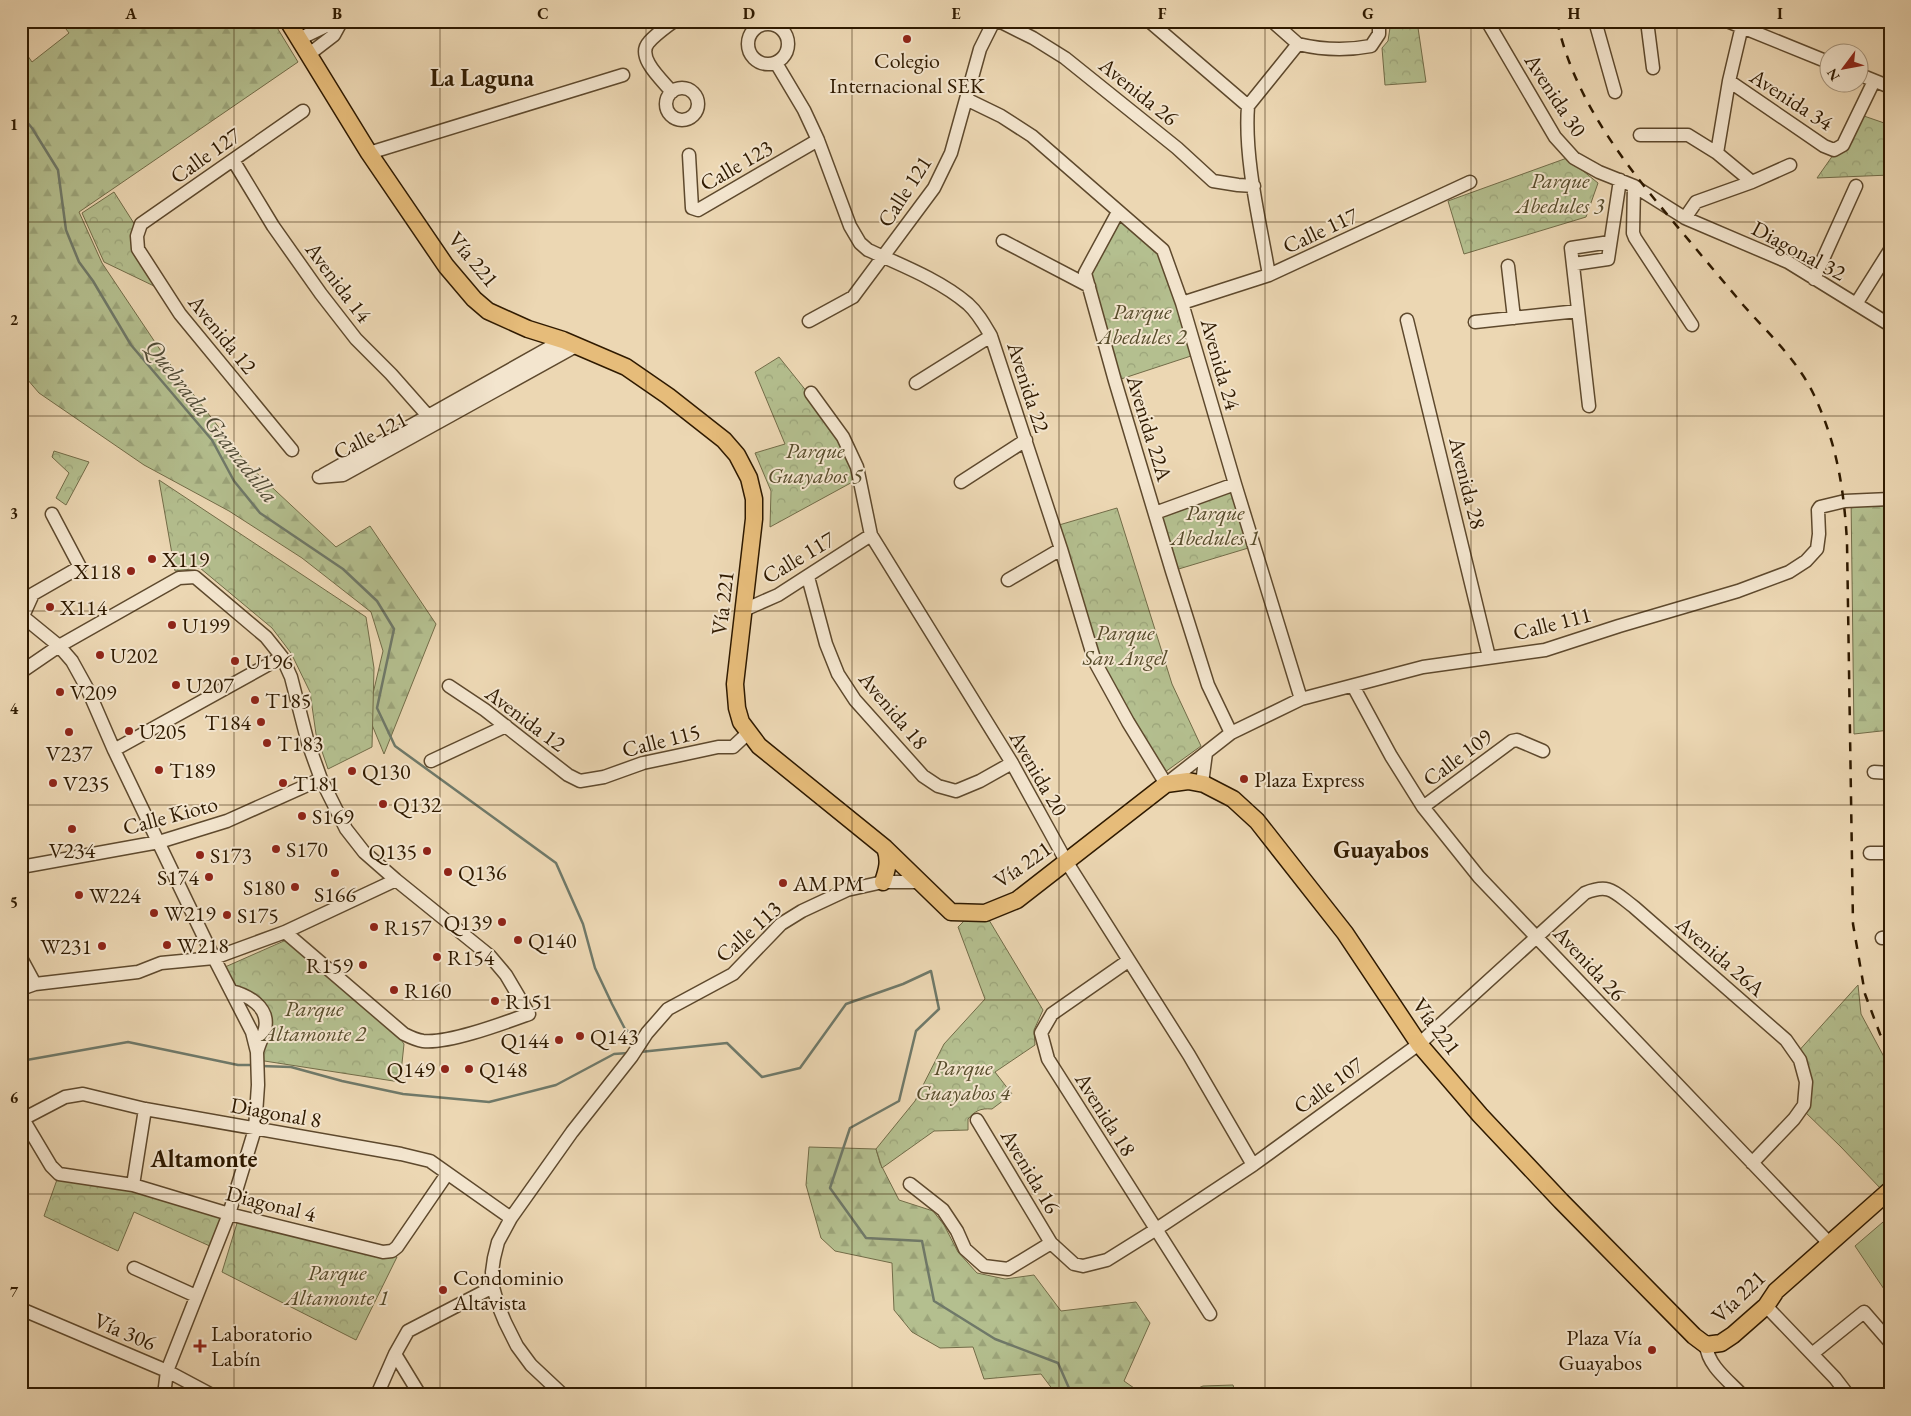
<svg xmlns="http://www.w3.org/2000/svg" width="1911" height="1416" font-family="'EB Garamond',serif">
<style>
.forest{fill:url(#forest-firs);stroke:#726c48}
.park{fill:url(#park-crowns);stroke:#726c48}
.garden{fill:#b4bf8f;stroke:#726c48}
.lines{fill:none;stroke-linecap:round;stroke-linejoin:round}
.stream{stroke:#6f7969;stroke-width:2.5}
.minor-casing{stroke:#5e492d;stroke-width:15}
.major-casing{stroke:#2f1a00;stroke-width:19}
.minor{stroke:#f3e5ce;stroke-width:12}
.major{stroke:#e6bc7a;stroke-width:16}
.rail{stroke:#2f1a00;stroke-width:2.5;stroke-dasharray:9 9;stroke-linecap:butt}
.grid{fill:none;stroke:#2f1a00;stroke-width:1;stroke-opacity:0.55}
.poi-dot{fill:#8f2418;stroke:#f3e5ce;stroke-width:2}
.labels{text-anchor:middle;stroke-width:4;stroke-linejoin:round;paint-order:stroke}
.poi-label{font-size:22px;fill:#2f1a00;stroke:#f3e5ce;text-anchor:start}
.street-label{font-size:22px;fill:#2f1a00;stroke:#f3e5ce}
.park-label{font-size:22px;font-style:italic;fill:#574c2b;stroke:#f3e5ce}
.neighbourhood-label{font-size:24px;font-weight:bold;fill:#2f1a00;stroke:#f3e5ce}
.water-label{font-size:24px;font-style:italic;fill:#4f4a35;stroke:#f3e5ce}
.neatline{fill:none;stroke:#2f1a00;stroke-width:2}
.grid-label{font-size:16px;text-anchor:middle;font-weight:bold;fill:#2f1a00}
</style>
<defs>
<pattern id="forest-firs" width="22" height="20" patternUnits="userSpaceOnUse" patternTransform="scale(1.25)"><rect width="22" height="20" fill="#b4bf8f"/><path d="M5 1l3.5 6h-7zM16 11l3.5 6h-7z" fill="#9ba47a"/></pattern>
<pattern id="park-crowns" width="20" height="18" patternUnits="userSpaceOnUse" patternTransform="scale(1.25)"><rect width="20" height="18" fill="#b4bf8f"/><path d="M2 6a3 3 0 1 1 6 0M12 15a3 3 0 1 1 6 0" fill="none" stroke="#9ba47a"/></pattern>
</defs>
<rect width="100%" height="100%" fill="#ecd7b3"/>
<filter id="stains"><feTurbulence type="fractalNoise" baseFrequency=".004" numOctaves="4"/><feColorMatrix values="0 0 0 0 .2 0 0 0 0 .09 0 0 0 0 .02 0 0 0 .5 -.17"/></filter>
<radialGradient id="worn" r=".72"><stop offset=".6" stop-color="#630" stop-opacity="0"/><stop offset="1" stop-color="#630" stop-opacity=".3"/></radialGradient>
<path class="forest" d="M60,21H273L298,62L79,212L102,263L167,360L247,464L336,547L370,526L436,624L384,754L368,715L383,651L371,612L302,558L229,511L144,465L39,393L21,372V46L32,62L69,33Z
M1851,495H1890V730L1854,734Z
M809,1147L876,1149L880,1163L899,1200L933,1211L944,1225L958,1252L977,1273L1005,1279L1034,1275L1061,1311L1136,1302L1150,1323L1124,1381L1144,1395H1050L1053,1390L1041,1374L984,1379L973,1347L940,1348L912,1332L894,1310L892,1263L835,1251L821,1238L806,1185Z
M1233,1385L1236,1395H1182L1203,1386Z"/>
<path class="park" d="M1391,21H1417L1426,82L1385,85L1382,48L1388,41Z
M1861,115L1890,125V175L1817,178Z
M1567,158L1598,183L1586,217L1464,254L1448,201Z
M114,192L135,225L156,284L154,286L104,262L82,213Z
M1118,212L1163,250L1197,354L1115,381L1085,273Z
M779,357L832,423L858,479L770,527L771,491L755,453L785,444L755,372Z
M54,451L89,462L66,505L56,498L69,473L52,457Z
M159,480L366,617L374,668L372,747L328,769L316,734L310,692L291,653L272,628L200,568L175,571Z
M1235,484L1255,546L1172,571L1155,513Z
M1117,508L1172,684L1201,746L1161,775L1095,662L1059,525Z
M968,917L989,920L1043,1010L1034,1030L1035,1045L995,1072L1012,1094L992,1109C980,1108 975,1111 968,1119V1130L934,1131L882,1168L876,1149L915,1101L944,1044L985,999L958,927Z
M293,937L384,1016L404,1044L400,1082L258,1060L262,1012L238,992L225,967Z
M1858,985L1861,1014L1890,1068V1181L1881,1189L1841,1147L1803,1110L1806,1086L1796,1054Z
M59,1174L128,1187L225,1219L212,1247L134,1212L118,1251L44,1216Z
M238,1220L397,1257L356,1340L222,1272Z"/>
<path class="garden" d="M1890,1216V1298L1855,1246Z"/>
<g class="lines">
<path class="stream" d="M21,115L32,128L58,170L66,230L79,262L93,281L131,345L212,440L234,481L260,513L343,569L377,601L394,629L377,708L395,746L556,863L583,924L595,968L612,1004L625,1029L639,1039
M640,1052L727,1043L762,1077L800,1068L846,1004L903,984L931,971L939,1009L916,1031L899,1101L850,1128L830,1188L866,1238L922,1241L934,1301L995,1339L1058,1363L1072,1395
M21,1061L128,1042L238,1065H253
M261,1066L291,1067L342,1081L403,1094L489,1102L556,1085L614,1054L628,1053"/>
<g class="minor-casing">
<path id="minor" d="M999,21L1033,38L1065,58L1177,148L1213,181L1238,185L1254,186
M1149,21L1248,106
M1272,21L1298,44
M1487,21L1555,137L1574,158L1599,172L1634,186L1685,218L1788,262L1890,325
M1595,21L1615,92
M1647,21L1653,68
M1727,21L1828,62
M748 44a20 20 0 1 1 40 0a20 20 0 1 1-40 0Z
M299,39L328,25L340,24L334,35L308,55
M776,63L804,110L818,140L850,226L860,243L868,250C901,265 940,280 968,304C978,313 984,324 991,336L1061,549L1095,662L1128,722L1166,784L1231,733L1301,699L1423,667L1545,650L1619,626L1738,591L1789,572L1806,561L1817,549L1819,534L1818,510L1820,507L1845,501L1890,499
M1858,74L1890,87
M1729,81L1824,146L1834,150L1843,145L1874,81
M666 104a16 16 0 1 1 32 0a16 16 0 1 1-32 0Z
M672,92C663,81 635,57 649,42C656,34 665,28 674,21
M966,99L1001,116L1032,136L1163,250L1182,303L1235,484L1301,699
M1248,106L1298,44C1323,50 1345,51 1371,46L1379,34V21
M1248,106C1244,159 1260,222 1269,275
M1640,135H1688L1717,153L1752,182
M369,153L623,75
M1717,153L1729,81L1742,26
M689,155L692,208L698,210L818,140
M233,160L273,226L321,294L356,339L391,374L429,417
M1634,186L1633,233L1635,238L1692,325
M1118,212L1085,273L1115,381L1172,571L1208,685L1231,733
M1685,218L1696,202L1752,182L1790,165
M1003,241L1089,286
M1574,264L1608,259L1620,180
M1508,266L1514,318
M1814,279L1856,186
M1182,303L1269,275L1470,182
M1856,304L1890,250
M1407,320L1489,657
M809,321L853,297L934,188L951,153L980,49L994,21
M1475,322L1578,311
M916,383L991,336
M811,393L843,437L857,467L871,535L1012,763L1066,861L1189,1055L1253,1165
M1589,406L1571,248L1610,242
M292,450L180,314L138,249L137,236L141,224L303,111
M323,475L563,340
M319,477L343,475L576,346
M961,482L1026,440
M1155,513L1235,484
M808,577L826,644L838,674L855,700L923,776L938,786L956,791L980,781L1012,763
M1008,580L1061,549
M744,610L778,595L871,535
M21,615L59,646L72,661L88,690L114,750L214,958L252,1032L257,1052L258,1085L255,1129L229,1214L167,1371L164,1395
M23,616L33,594L80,567L52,514
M21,672L59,646L179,578L195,577L266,637L282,657L291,677L308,743L321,779L346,829L364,852L396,880L490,956L506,975L529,1014C504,1023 448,1044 423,1041C416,1040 410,1037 404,1034L285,932
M449,686L485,710L568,775L580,781L604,777L643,763L718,747H733L748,733
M1353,686L1391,756L1423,807L1479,877L1829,1243
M114,750L282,657
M431,761L506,726
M1874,772L1890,773
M1202,783L1206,753
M1423,807L1512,741L1517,740L1543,751
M1870,853H1890
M21,867L159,842L227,821L321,779
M1882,938L1890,937
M21,958L35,984
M1128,961L1052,1014L1041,1033L1048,1059L1210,1314
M21,989L35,984L138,972L161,963L214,958L285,932L396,880
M231,991C248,995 270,1007 265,1029C263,1037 259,1044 257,1052
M23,1119L51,1166L59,1174L133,1185L229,1214L383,1252L392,1251L397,1247L447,1174
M21,1120L65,1097L83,1094L145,1109L401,1154L430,1161L511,1218
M977,1120L1051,1243L1074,1264L1083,1266L1107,1260L1155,1230L1253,1165L1419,1044L1585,893C1610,883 1614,892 1634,907L1786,1040L1800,1060L1806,1082L1804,1105L1794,1119L1752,1163
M910,1184L943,1210L957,1231L965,1249L984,1266L1008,1269L1051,1243
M133,1185L145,1109
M134,1268L196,1296
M1766,1306L1835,1378L1848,1395
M21,1309L167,1371L212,1395
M1706,1345C1708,1366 1728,1380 1742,1395
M395,1354L420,1395
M1812,1354L1864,1312L1890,1342
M377,1395L395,1354L408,1331L493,1287
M563,1395L531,1365L517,1346L505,1322L498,1305L493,1287L492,1272L494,1258L498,1242L511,1218L572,1132L632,1056L647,1033L668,1009L733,974L781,924L802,911L847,890L883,882H918"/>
</g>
<g class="major-casing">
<path id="major" d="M288,21L369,153L446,266L474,299L488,311L528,329L563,340L626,367L668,396L724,440L737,455L749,478L754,499V519L735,684L737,708L741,722L759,746L885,848L951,912L985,913L1017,900L1166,784L1188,781L1204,784L1233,799L1257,821L1345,933L1419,1044L1480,1115L1561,1201L1694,1336L1706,1345L1721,1343L1733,1335L1766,1306L1776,1291L1890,1190
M883,882C887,870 890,861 885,848"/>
</g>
<use href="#minor" class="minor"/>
<use href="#major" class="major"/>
<path class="rail" d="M1557,21C1575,103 1628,168 1681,231C1702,256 1723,281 1744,306C1769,334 1798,361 1814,395C1837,444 1844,489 1847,542L1853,924L1865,994L1880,1034L1890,1052"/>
</g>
<path class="grid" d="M234,21V1395M440,21V1395M646,21V1395M852,21V1395M1059,21V1395M1265,21V1395M1471,21V1395M1677,21V1395M21,222H1890M21,416H1890M21,611H1890M21,805H1890M21,1000H1890M21,1194H1890"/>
<g class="poi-dot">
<circle cx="907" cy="39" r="5"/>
<circle cx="152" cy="559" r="5"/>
<circle cx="131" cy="571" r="5"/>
<circle cx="50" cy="607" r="5"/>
<circle cx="172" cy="625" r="5"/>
<circle cx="100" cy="655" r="5"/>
<circle cx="235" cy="661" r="5"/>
<circle cx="176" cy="685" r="5"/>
<circle cx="60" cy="692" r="5"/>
<circle cx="255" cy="700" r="5"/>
<circle cx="261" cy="722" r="5"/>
<circle cx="129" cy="731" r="5"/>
<circle cx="69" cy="732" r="5"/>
<circle cx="267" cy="743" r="5"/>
<circle cx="159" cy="770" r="5"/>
<circle cx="352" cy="771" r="5"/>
<circle cx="1244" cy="779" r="5"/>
<circle cx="53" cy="783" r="5"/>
<circle cx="283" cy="783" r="5"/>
<circle cx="383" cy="804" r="5"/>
<circle cx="302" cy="816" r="5"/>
<circle cx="72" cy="829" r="5"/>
<circle cx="276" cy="849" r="5"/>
<circle cx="427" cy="851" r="5"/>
<circle cx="200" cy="855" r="5"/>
<circle cx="448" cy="872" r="5"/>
<circle cx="335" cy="873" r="5"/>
<circle cx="209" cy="877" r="5"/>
<circle cx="783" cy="883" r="5"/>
<circle cx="295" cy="887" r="5"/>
<circle cx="79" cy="895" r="5"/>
<circle cx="154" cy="913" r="5"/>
<circle cx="227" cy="915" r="5"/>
<circle cx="502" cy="922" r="5"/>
<circle cx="374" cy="927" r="5"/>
<circle cx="518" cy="940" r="5"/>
<circle cx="167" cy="945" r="5"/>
<circle cx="102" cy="946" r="5"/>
<circle cx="437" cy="957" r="5"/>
<circle cx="363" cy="965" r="5"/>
<circle cx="394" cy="990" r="5"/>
<circle cx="495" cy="1001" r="5"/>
<circle cx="580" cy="1036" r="5"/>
<circle cx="559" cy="1040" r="5"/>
<circle cx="445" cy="1069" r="5"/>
<circle cx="469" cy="1069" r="5"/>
<circle cx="443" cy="1290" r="5"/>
<path d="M197.5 1338.5h5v5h5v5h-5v5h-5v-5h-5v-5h5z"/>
<circle cx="1652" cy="1350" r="5"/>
</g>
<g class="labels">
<g class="poi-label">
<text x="907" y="68" text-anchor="middle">Colegio<tspan x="907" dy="25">Internacional SEK</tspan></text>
<text x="162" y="567">X119</text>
<text x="121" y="579" text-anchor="end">X118</text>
<text x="60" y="615">X114</text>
<text x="182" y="633">U199</text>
<text x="110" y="663">U202</text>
<text x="245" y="669">U196</text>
<text x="186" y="693">U207</text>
<text x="70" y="700">V209</text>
<text x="265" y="708">T185</text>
<text x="251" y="730" text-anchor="end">T184</text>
<text x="139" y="739">U205</text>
<text x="277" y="751">T183</text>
<text x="69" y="761" text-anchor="middle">V237</text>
<text x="169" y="778">T189</text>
<text x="362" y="779">Q130</text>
<text x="1254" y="787">Plaza Express</text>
<text x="63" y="791">V235</text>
<text x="293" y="791">T181</text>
<text x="393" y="812">Q132</text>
<text x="312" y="824">S169</text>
<text x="286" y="857">S170</text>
<text x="72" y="858" text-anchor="middle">V234</text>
<text x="417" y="859" text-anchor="end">Q135</text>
<text x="210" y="863">S173</text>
<text x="458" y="880">Q136</text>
<text x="199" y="885" text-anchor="end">S174</text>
<text x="793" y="891">AM PM</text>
<text x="285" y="895" text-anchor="end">S180</text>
<text x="335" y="902" text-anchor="middle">S166</text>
<text x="89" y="903">W224</text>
<text x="164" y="921">W219</text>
<text x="237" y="923">S175</text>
<text x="492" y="930" text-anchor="end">Q139</text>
<text x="384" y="935">R157</text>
<text x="528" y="948">Q140</text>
<text x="177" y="953">W218</text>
<text x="92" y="954" text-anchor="end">W231</text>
<text x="447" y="965">R154</text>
<text x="353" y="973" text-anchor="end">R159</text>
<text x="404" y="998">R160</text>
<text x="505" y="1009">R151</text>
<text x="590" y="1044">Q143</text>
<text x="549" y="1048" text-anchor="end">Q144</text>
<text x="435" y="1077" text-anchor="end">Q149</text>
<text x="479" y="1077">Q148</text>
<text x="453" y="1285">Condominio<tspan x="453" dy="25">Altavista</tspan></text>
<text x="211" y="1341">Laboratorio<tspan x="211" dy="25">Labín</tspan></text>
<text x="1642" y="1345" text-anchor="end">Plaza Vía<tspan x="1642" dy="25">Guayabos</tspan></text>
</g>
<g class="street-label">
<text transform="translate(1139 91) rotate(39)" y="8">Avenida 26</text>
<text transform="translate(1556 95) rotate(57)" y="8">Avenida 30</text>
<text transform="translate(1792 99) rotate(33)" y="8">Avenida 34</text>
<text transform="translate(205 155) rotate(-35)" y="8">Calle 127</text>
<text transform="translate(736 165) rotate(-30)" y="8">Calle 123</text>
<text transform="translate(904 191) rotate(-57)" y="8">Calle 121</text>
<text transform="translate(1320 230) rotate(-25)" y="8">Calle 117</text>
<text transform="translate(1799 250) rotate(28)" y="8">Diagonal 32</text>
<text transform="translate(474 259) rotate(50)" y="8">Vía 221</text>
<text transform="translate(339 282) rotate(53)" y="8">Avenida 14</text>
<text transform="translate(223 334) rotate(51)" y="8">Avenida 12</text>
<text transform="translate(1221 364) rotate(74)" y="8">Avenida 24</text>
<text transform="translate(1029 387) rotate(72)" y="8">Avenida 22</text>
<text transform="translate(1150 428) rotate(73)" y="8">Avenida 22A</text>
<text transform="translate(370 435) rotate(-27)" y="8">Calle 121</text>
<text transform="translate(1468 483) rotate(76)" y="8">Avenida 28</text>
<text transform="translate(798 557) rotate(-31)" y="8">Calle 117</text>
<text transform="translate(722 603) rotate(-83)" y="8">Vía 221</text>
<text transform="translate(1552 623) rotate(-14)" y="8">Calle 111</text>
<text transform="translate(894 710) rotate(50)" y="8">Avenida 18</text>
<text transform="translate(526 718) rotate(37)" y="8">Avenida 12</text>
<text transform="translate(661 740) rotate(-14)" y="8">Calle 115</text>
<text transform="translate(1457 757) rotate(-37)" y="8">Calle 109</text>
<text transform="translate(1039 773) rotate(60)" y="8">Avenida 20</text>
<text transform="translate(170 815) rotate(-15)" y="8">Calle Kioto</text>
<text transform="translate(1022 864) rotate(-35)" y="8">Vía 221</text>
<text transform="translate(748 931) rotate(-42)" y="8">Calle 113</text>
<text transform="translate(1721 956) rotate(41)" y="8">Avenida 26A</text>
<text transform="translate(1590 963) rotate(47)" y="8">Avenida 26</text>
<text transform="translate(1437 1026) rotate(53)" y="8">Vía 221</text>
<text transform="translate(1328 1085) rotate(-36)" y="8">Calle 107</text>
<text transform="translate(276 1112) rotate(10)" y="8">Diagonal 8</text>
<text transform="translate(1106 1114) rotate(58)" y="8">Avenida 18</text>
<text transform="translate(1031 1171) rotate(59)" y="8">Avenida 16</text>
<text transform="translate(271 1203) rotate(14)" y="8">Diagonal 4</text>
<text transform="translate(1738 1296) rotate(-44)" y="8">Vía 221</text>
<text transform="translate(125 1331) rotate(23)" y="8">Vía 306</text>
</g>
<g class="park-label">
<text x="1560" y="188">Parque<tspan x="1560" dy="25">Abedules 3</tspan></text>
<text x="1142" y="319">Parque<tspan x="1142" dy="25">Abedules 2</tspan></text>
<text x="815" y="458">Parque<tspan x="815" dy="25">Guayabos 5</tspan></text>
<text x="1215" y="520">Parque<tspan x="1215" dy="25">Abedules 1</tspan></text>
<text x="1125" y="640">Parque<tspan x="1125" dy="25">San Ángel</tspan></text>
<text x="314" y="1016">Parque<tspan x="314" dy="25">Altamonte 2</tspan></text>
<text x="963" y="1075">Parque<tspan x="963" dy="25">Guayabos 4</tspan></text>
<text x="337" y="1280">Parque<tspan x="337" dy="25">Altamonte 1</tspan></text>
</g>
<g class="neighbourhood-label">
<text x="482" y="86">La Laguna</text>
<text x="1381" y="858">Guayabos</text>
<text x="204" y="1167">Altamonte</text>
</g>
<g class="water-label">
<text transform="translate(212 421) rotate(52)" y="8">Quebrada Granadilla</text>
</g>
</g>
<rect width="1911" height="1416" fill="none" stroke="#ecd7b3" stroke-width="55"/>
<g transform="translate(1844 68) rotate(238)"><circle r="24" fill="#f3e5ce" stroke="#a5947c"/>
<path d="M0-4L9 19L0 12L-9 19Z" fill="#8f2418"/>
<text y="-8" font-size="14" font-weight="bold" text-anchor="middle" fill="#2f1a00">N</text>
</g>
<rect x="28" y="28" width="1856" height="1360" class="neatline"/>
<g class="grid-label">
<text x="131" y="19">A</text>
<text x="337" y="19">B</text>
<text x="543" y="19">C</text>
<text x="749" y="19">D</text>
<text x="956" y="19">E</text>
<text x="1162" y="19">F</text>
<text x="1368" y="19">G</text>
<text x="1574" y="19">H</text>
<text x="1780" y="19">I</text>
<text x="14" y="130">1</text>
<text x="14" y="325">2</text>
<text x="14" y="519">3</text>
<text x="14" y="714">4</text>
<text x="14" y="908">5</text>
<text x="14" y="1103">6</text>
<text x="14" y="1297">7</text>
</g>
<rect width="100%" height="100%" filter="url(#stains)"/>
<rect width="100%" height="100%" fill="url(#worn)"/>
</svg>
